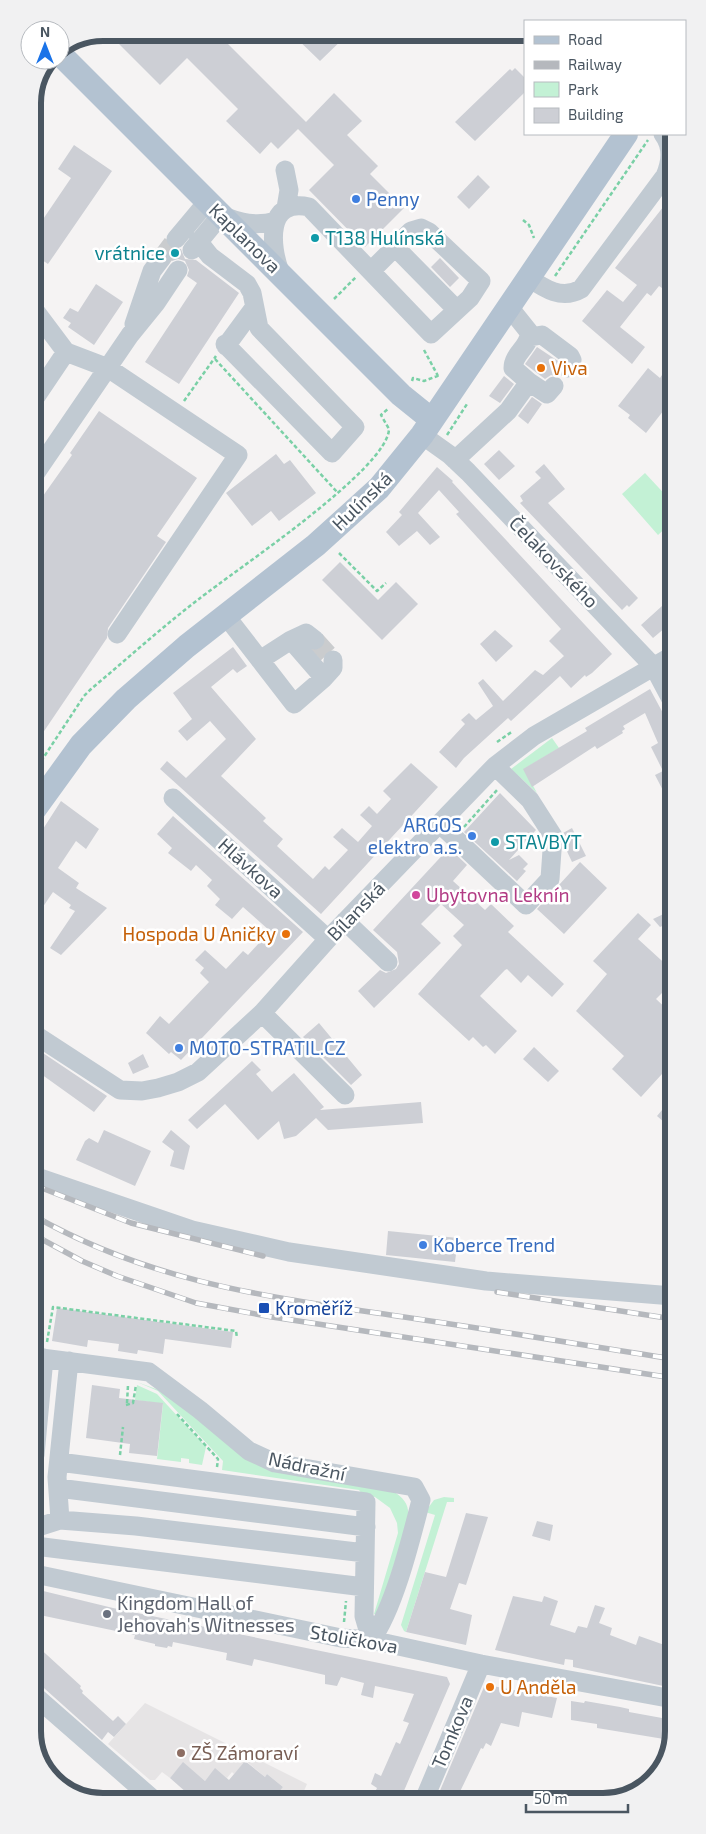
<svg xmlns="http://www.w3.org/2000/svg" width="706" height="1834" font-family="'Exo 2',sans-serif">
<style>
.education{fill:#e6e4e5}
.green{fill:#c3f1d5}
.building{fill:#cdcfd5}
.lines{fill:none;stroke-linecap:round;stroke-linejoin:round}
.minor-tunnel{stroke:#caccce;stroke-width:19;stroke-dasharray:19 9;stroke-linecap:butt}
.path{stroke:#7ad0a6;stroke-width:2.5;stroke-dasharray:4 2.5;stroke-linecap:butt}
.minor{stroke:#c1cad2;stroke-width:19}
.major{stroke:#b3c2d1;stroke-width:24}
.rail-casing{stroke:#b5b8bd;stroke-width:5.5}
.rail{stroke:#fff;stroke-width:4;stroke-dasharray:11;stroke-linecap:butt}
.shop-dot{fill:#3f7fe0;stroke:#fff;stroke-width:2}
.culture-dot{fill:#0f9aa8;stroke:#fff;stroke-width:2}
.food-dot{fill:#e8710a;stroke:#fff;stroke-width:2}
.hotel-dot{fill:#d1479c;stroke:#fff;stroke-width:2}
.transit-dot{fill:#1a4fb4;stroke:#fff;stroke-width:2}
.worship-dot{fill:#6b7280;stroke:#fff;stroke-width:2}
.education-dot{fill:#8d6e63;stroke:#fff;stroke-width:2}
.labels{text-anchor:middle;stroke-width:5;stroke-linejoin:round;paint-order:stroke}
.shop-label{font-size:19px;fill:#366cbe;stroke:#fff;text-anchor:start}
.street-label{font-size:19px;fill:#4a5661;stroke:#fff}
.culture-label{font-size:19px;fill:#0d838f;stroke:#fff;text-anchor:start}
.food-label{font-size:19px;fill:#c56008;stroke:#fff;text-anchor:start}
.hotel-label{font-size:19px;fill:#b23c85;stroke:#fff;text-anchor:start}
.transit-label{font-size:19px;fill:#164399;stroke:#fff;text-anchor:start}
.worship-label{font-size:19px;fill:#5b616d;stroke:#fff;text-anchor:start}
.education-label{font-size:19px;fill:#785e54;stroke:#fff;text-anchor:start}
.rim{fill:none;stroke:#4a5661;stroke-width:6}
</style>
<rect width="100%" height="100%" fill="#f5f3f3"/>
<path class="education" d="M145,1703L307,1784L300,1800L272,1801L283,1787L267,1774L265,1777L246,1761L234,1774L232,1772L227,1778L215,1769L205,1781L183,1763L170,1778L162,1772L155,1780H150L108,1744Z"/>
<path class="green" d="M645,473L672,502V522L658,535L622,494Z
M552,738L559,748L524,769L537,793L511,769Z
M137,1382L167,1393L238,1452L393,1491C405,1499 410,1505 408,1521L378,1615L374,1614L398,1533L397,1523L390,1508L375,1497L363,1495L359,1490L222,1470L223,1461L158,1391Z
M137,1385L157,1394L206,1447L202,1465L189,1463V1459L181,1458V1462L157,1459L163,1404L135,1400Z
M444,1497L454,1498V1502H447L406,1632L404,1631L401,1625L435,1515L425,1512L434,1500Z"/>
<path class="building" d="M107,32L217,33L306,122L334,93L362,121L347,135L378,166L370,174L404,208L365,247L309,190L334,165L298,129L278,149L271,142L260,154L226,121L238,109L187,58L160,85Z
M291,33H349L320,61Z
M515,68L525,78V92L475,141L455,122L510,69L512,71Z
M74,145L112,171L48,264L33,254V234L71,178L58,169Z
M478,175L490,187L469,209L457,197Z
M671,197V294L659,286L651,296L647,293L620,327L645,347L632,364L582,321L607,290L623,302L637,285L615,268Z
M165,241L169,248L181,249L185,259L196,260L239,293L179,384L145,362L197,283L187,276L189,270L185,261L178,259L172,261L168,250L161,248Z
M440,258L459,278L450,287L431,267Z
M96,284L123,302L94,345L68,327L71,323L63,318L70,308L78,312Z
M537,347L558,361L556,368L560,377L551,375L545,379L525,364Z
M648,368L660,378L662,375L671,383V401L646,433L628,418L630,415L618,406Z
M504,376L514,384L500,403L489,396Z
M532,397L542,404L528,424L518,416Z
M99,411L197,478L157,536L166,542L108,628L107,638L34,746L33,510L72,455L70,453Z
M499,450L515,466L499,480L484,464Z
M276,454L284,464L290,460L316,493L279,521L271,511L252,526L226,493Z
M544,464L565,489L548,503L638,598L629,607L627,605L622,610L520,503L523,501L520,496L541,478L535,472Z
M437,467L453,481L452,482L612,654L592,673L586,677L585,675L571,688L560,676L511,721L508,718L464,758L456,768L439,752L465,724L461,720L469,713L476,720L493,706L478,683L483,679L503,701L535,670L543,675L564,656L549,641L561,629L456,514L459,512L439,490L418,513L440,537L430,545L417,531L399,546L386,532L402,515L399,512Z
M340,562L378,600L396,582L418,604L382,640L322,580Z
M662,606L667,611L672,606V622L653,638L641,625Z
M495,630L513,646L496,662L480,644Z
M233,647L247,666L237,673L233,669L211,687L256,739L221,776L266,818L263,821L283,839L277,846L313,879L325,866L329,870L348,850L333,837L342,828L358,842L372,826L360,815L369,806L377,814L391,799L383,791L411,763L438,787L321,914L160,769L167,761L186,778L226,739L210,721L187,741L178,731L192,719L173,693Z
M650,689L672,730V808L655,775L663,771L651,747L658,743L645,713L623,726L625,729L622,731L623,733L597,749L595,746L532,787L523,769L587,731L585,728Z
M500,793L536,830L509,860L519,855L528,864L523,869L526,871L517,881L464,832Z
M61,801L99,829L86,849L76,841L58,868L79,883L76,888L107,908L61,955L50,948L75,911L69,908L71,905L53,892L34,920V843Z
M173,816L303,932L181,1060L171,1052L169,1054L146,1033L160,1016L169,1024L209,982L200,973L204,968L195,960L205,950L226,969L243,951L248,955L270,931L243,907L232,919L215,905L220,899L207,886L212,880L196,865L191,871L168,853L172,848L157,834Z
M572,828L586,856L572,862L564,845L563,833Z
M449,848L467,865L453,881L485,910L491,904L514,926L508,932L564,984L552,997L528,975L521,983L507,969L505,970L480,996L517,1031L495,1054L486,1045L483,1047L473,1037L469,1041L418,994L462,945L453,936L464,925L441,904L421,924L441,943L374,1008L358,991L380,970L386,973L396,969L399,964L397,952L373,930Z
M580,862L607,888L564,934L537,909Z
M672,910V922L660,927L653,919Z
M638,913L651,925L638,939L672,970V983L656,999L672,1014L664,1023L672,1032V1063L641,1097L612,1069L624,1056L576,1011L607,974L593,961Z
M319,1023L362,1075L351,1085L303,1037Z
M34,1047L107,1096L94,1112L34,1069Z
M534,1047L559,1071L548,1082L523,1059Z
M143,1054L149,1067L133,1074L128,1063Z
M252,1061L261,1070L256,1074L272,1092L294,1073L324,1107L320,1110L421,1102L423,1123L328,1130L316,1118L296,1136L284,1139L279,1121L258,1140L225,1104L197,1129L188,1120Z
M673,1097V1130L657,1116Z
M104,1130L151,1151L135,1186L76,1160L85,1141L89,1138L98,1143Z
M171,1130L190,1146L184,1170L170,1166L174,1151L162,1142Z
M388,1231L458,1238L455,1262L386,1255Z
M57,1308L233,1332L231,1348L165,1339L163,1354L138,1350L137,1354L118,1351L119,1344L88,1340L87,1347L52,1341Z
M92,1385L120,1389L119,1398L163,1403L157,1456L129,1453L130,1444L86,1438Z
M466,1513L488,1517L466,1585L459,1583L450,1609L472,1615L466,1645L406,1632L425,1572L446,1577Z
M537,1521L553,1525L550,1541L532,1536Z
M35,1589L113,1608L447,1677L450,1684L400,1800H371L377,1788L371,1784L375,1773L381,1776L396,1742L400,1744L409,1723L403,1721L414,1694L375,1686L373,1698L361,1695L364,1683L341,1677L337,1686L325,1684V1675L254,1659L252,1666L226,1660L227,1653L173,1642L172,1647L168,1646L167,1648L155,1646V1644L134,1639L135,1635L35,1614Z
M513,1596L542,1602L544,1596L558,1601L550,1625L575,1633L578,1626L587,1628L595,1605L605,1608L599,1623L612,1628L610,1635L636,1645L639,1636L673,1648V1688L573,1667V1660L565,1659L564,1665L495,1650Z
M35,1644L81,1686L80,1688L83,1691L82,1693L113,1721L118,1716L126,1724L114,1737L108,1732L102,1740L35,1680Z
M487,1685L557,1698L552,1718L522,1712L519,1727L501,1723L491,1746L486,1743L483,1749L481,1748L456,1800H436L484,1687Z
M571,1701L584,1703L585,1701L620,1707L629,1709V1712L673,1720L674,1731L670,1740L597,1728V1724L571,1720Z
M245,1761L265,1777L267,1774L283,1787L272,1801H196L170,1778L183,1762L205,1781L215,1768L229,1780Z"/>
<g class="lines">
<path class="minor-tunnel" d="M161,259L176,239
M315,640L333,660"/>
<path class="path" d="M523,220L529,225L534,238
M555,276L648,140
M334,299L356,277
M424,350L438,376
M215,359L338,493
M412,381L413,378L424,381L440,375
M184,401L216,356
M447,435L467,404
M339,553L377,591L386,583
M497,742L513,731
M34,772L84,696L91,689C127,659 162,627 199,599C234,571 388,469 389,429L381,415L389,408
M464,827L497,790
M34,1338L42,1341
M47,1342L53,1307L236,1331L237,1338
M127,1403L128,1385
M126,1405L133,1403L136,1385
M177,1414L218,1459L217,1467
M120,1455L123,1427
M39,1511L40,1484
M344,1622L346,1601"/>
<path class="minor" d="M285,170L289,190L286,208
M176,239L207,202
M198,241L210,256L247,284L252,293L259,328L355,427L332,453L225,344
M395,247L457,310
M192,250L221,215C240,223 256,227 276,221
M280,272C270,245 266,198 309,207L431,334L470,298L481,281L429,232L421,228L411,231L371,271
M529,278C545,289 562,300 581,289L665,176C671,162 673,147 663,134
M33,308L66,352L108,368L238,455L117,634
M134,324L152,271L161,259
M530,337L542,335L570,356L572,360L567,368
M226,346L254,308
M529,382L547,394L554,386
M33,401L66,352
M422,435L450,455L468,472L654,667L672,701
M455,460L508,411L529,382L513,368C513,353 531,346 529,332L509,307
M33,477L130,335L156,303L178,270
M226,616L294,704L324,678L291,640L260,660
M291,640L306,633L315,640
M324,678L333,668V660
M173,798L328,939
M440,824L526,905L550,879L553,836L530,800L495,766
M345,921L388,962
M262,1013L345,1095
M34,1034L120,1090L142,1091L158,1088L178,1082L198,1072L262,1013L328,939L495,766L534,736L672,656
M34,1176L192,1230L289,1252L486,1281L673,1296
M34,1357L149,1372L200,1410L249,1451L275,1463L414,1487L421,1500C411,1539 394,1609 371,1640
M35,1455L44,1358
M59,1462L366,1502L364,1616L371,1640
M58,1488L366,1527
M60,1520L57,1477L69,1361
M35,1528L60,1520L136,1526L365,1553
M35,1546L364,1587
M35,1574L341,1638L371,1640L481,1664L673,1699
M35,1696L155,1801
M424,1800L481,1664"/>
<path class="major" d="M60,54L401,395L432,420
M34,810L81,745L126,699L187,646L316,545L379,488L422,435L626,134"/>
<g class="rail-casing">
<path id="rail" d="M34,1185L131,1223L263,1256
M34,1216C155,1284 270,1297 404,1317C493,1330 583,1345 673,1359
M34,1235L82,1261L117,1276L196,1303L272,1317L673,1378
M497,1292L673,1319"/>
</g>
<use href="#rail" class="rail"/>
</g>
<g class="shop-dot">
<circle cx="356" cy="199" r="5"/>
<circle cx="472" cy="836" r="5"/>
<circle cx="179" cy="1048" r="5"/>
<circle cx="423" cy="1245" r="5"/>
</g>
<g class="culture-dot">
<circle cx="315" cy="238" r="5"/>
<circle cx="175" cy="253" r="5"/>
<circle cx="495" cy="842" r="5"/>
</g>
<g class="food-dot">
<circle cx="541" cy="368" r="5"/>
<circle cx="286" cy="934" r="5"/>
<circle cx="490" cy="1687" r="5"/>
</g>
<circle class="hotel-dot" cx="416" cy="895" r="5"/>
<rect class="transit-dot" x="258" y="1302" width="12" height="12" rx="2.5"/>
<circle class="worship-dot" cx="107" cy="1614" r="5"/>
<circle class="education-dot" cx="181" cy="1753" r="5"/>
<g class="labels">
<g class="shop-label">
<text x="366" y="206">Penny</text>
<text x="462" y="832" text-anchor="end">ARGOS<tspan x="462" dy="22">elektro a.s.</tspan></text>
<text x="189" y="1055">MOTO-STRATIL.CZ</text>
<text x="433" y="1252">Koberce Trend</text>
</g>
<g class="street-label">
<text transform="translate(245 238) rotate(44)" y="7">Kaplanova</text>
<text transform="translate(362 501) rotate(-44)" y="7">Hulínská</text>
<text transform="translate(554 562) rotate(46)" y="7">Čelakovského</text>
<text transform="translate(251 868) rotate(42)" y="7">Hlávkova</text>
<text transform="translate(356 911) rotate(-46)" y="7">Bílanská</text>
<text transform="translate(307 1466) rotate(12)" y="7">Nádražní</text>
<text transform="translate(354 1639) rotate(10)" y="7">Stoličkova</text>
<text transform="translate(452 1732) rotate(-67)" y="7">Tomkova</text>
</g>
<g class="culture-label">
<text x="325" y="245">T138 Hulínská</text>
<text x="165" y="260" text-anchor="end">vrátnice</text>
<text x="505" y="849">STAVBYT</text>
</g>
<g class="food-label">
<text x="551" y="375">Viva</text>
<text x="276" y="941" text-anchor="end">Hospoda U Aničky</text>
<text x="500" y="1694">U Anděla</text>
</g>
<g class="hotel-label">
<text x="426" y="902">Ubytovna Leknín</text>
</g>
<g class="transit-label">
<text x="275" y="1315">Kroměříž</text>
</g>
<g class="worship-label">
<text x="117" y="1610">Kingdom Hall of<tspan x="117" dy="22">Jehovah's Witnesses</tspan></text>
</g>
<g class="education-label">
<text x="191" y="1760">ZŠ Zámoraví</text>
</g>
</g>
<path d="M0 0H706V1834H0ZM103 41H603A62 62 0 0 1 665 103V1731A62 62 0 0 1 603 1793H103A62 62 0 0 1 41 1731V103A62 62 0 0 1 103 41Z" fill="#f1f1f2" fill-rule="evenodd"/>
<path class="rim" d="M103 41H603A62 62 0 0 1 665 103V1731A62 62 0 0 1 603 1793H103A62 62 0 0 1 41 1731V103A62 62 0 0 1 103 41Z"/>
<rect x="524" y="20" width="162" height="115" fill="#ffffff" stroke="#b7bbc0"/>
<rect x="534" y="36" width="25" height="8" fill="#b3c2d1" stroke="#b7bbc0"/>
<text x="568" y="45" font-size="15" fill="#4a5661">Road</text>
<rect x="534" y="61" width="25" height="8" fill="#b5b8bd" stroke="#b7bbc0"/>
<text x="568" y="70" font-size="15" fill="#4a5661">Railway</text>
<rect x="534" y="82" width="25" height="15" fill="#c3f1d5" stroke="#b7bbc0"/>
<text x="568" y="95" font-size="15" fill="#4a5661">Park</text>
<rect x="534" y="108" width="25" height="15" fill="#cdcfd5" stroke="#b7bbc0"/>
<text x="568" y="120" font-size="15" fill="#4a5661">Building</text>
<g transform="translate(45 45)"><circle r="24" fill="#ffffff" stroke="#b7bbc0"/>
<path d="M0-4L9 19L0 12L-9 19Z" fill="#1a73e8"/>
<text y="-8" font-size="14" font-weight="bold" text-anchor="middle" fill="#4a5661">N</text>
</g>
<path d="M526 1804v8h102v-8" fill="none" stroke="#4a5661" stroke-width="2.5"/>
<text x="534" y="1804" font-size="15" fill="#4a5661" stroke="#ffffff" stroke-width="4" paint-order="stroke">50 m</text>
</svg>
